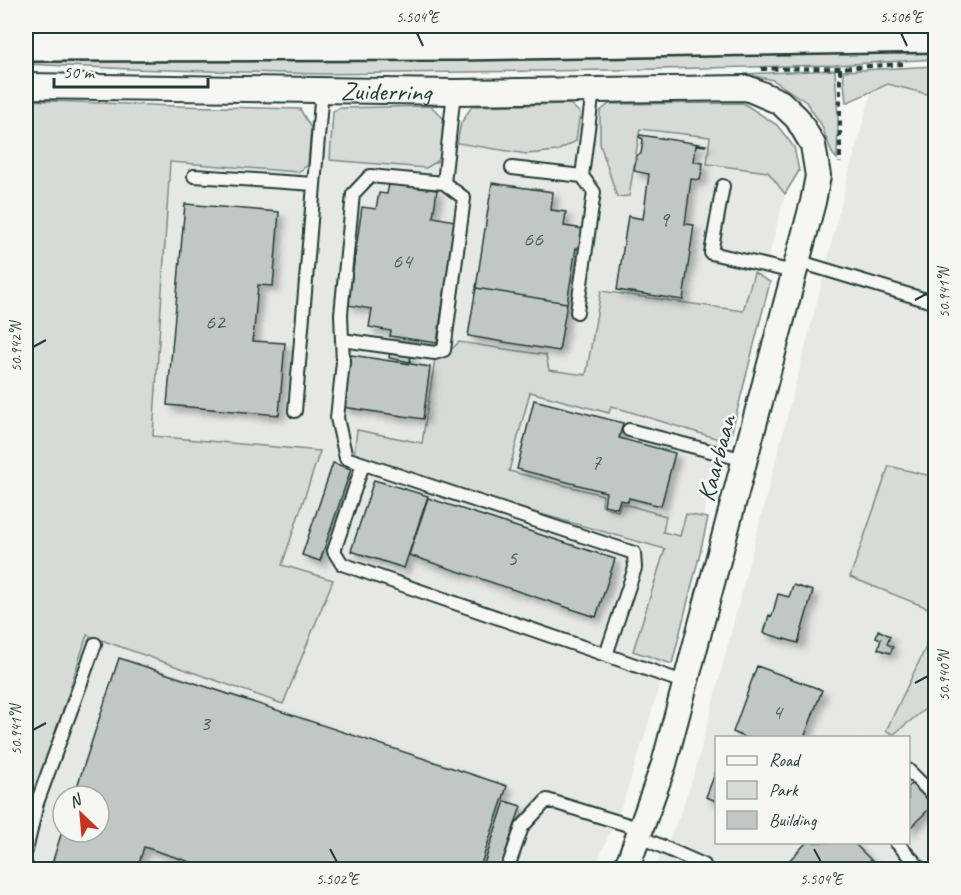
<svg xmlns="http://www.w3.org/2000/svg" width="961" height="895" font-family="Caveat,sans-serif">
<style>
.built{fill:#e6e8e4;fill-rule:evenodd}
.green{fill:#d6dbd6;stroke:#7a8c85;stroke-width:1.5}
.building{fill:#c1c8c3;stroke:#1f3d34;stroke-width:1.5;filter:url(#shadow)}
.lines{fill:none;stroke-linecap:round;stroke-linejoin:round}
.service-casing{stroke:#1f3d34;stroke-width:16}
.minor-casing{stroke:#1f3d34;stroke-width:28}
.secondary-casing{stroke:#1f3d34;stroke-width:38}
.path{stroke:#1f3d34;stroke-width:4;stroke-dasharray:6 4.5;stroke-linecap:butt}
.service{stroke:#f6f6f2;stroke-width:12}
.minor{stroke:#f6f6f2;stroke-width:24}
.secondary{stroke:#f6f6f2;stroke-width:33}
.ticks{fill:none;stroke:#1f3d34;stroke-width:2}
.labels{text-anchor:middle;stroke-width:5;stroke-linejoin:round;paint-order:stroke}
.number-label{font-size:22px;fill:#486058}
.street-label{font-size:26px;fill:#1f3d34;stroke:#f6f6f2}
.neatline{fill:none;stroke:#1f3d34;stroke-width:2}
.ticks-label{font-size:15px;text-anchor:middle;fill:#1f3d34}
</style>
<defs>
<filter id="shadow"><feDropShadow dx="5.5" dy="5.5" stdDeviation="3" flood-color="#0004"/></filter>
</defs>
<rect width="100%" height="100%" fill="#f6f6f2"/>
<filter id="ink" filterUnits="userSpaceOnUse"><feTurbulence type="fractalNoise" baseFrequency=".0167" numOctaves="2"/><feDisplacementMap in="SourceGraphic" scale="12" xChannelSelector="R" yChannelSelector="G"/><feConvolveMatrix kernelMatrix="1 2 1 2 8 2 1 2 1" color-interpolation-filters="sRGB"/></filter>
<g filter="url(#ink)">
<path class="built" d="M888,84L935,96V869L654,870L680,815L696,768L820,290L848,176L872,91ZM716,738H908V842H716Z
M726,117L785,194L722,436L679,616L645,735L622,805L594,869L26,870V827L87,635L283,704L333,580L282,565L320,452L153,436L168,179L174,121L469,125ZM63,796H99V832H63Z"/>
<path class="green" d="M26,26H684L26,29Z
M936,46L935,59L834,65L613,70L322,74L130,69L26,64V56Z
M935,66V96L888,84L846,103L843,71Z
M835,70L838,119L837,159L832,153L821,124L806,102L773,80L744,74Z
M26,100L175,106L300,109L311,128L308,165L298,172L170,162L153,436L320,451L282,565L333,580L283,704L87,635L26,827Z
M743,103L777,125L794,147L799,171L785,194L768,172L707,164L710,137L640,129L629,196L617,197L600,144V111L609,104Z
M570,104L580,113L576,141L557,151L527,154L457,143L461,123L472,106Z
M431,106L443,118L441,159L426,168L330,160L333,111L340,108Z
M754,273L770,282L730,439L725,441L611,406L609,413L530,392L509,471L603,495L602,506L618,511L621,503L666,516L663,532L680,536L686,514L708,518L700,553L672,664L633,651L665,549L463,492L354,455L357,430L422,443L435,359L451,350L459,342L546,355L549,370L586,375L601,291L743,311Z
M889,466L935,477V611L850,577Z
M935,628V701L894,734L886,731Z"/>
<path class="building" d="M640,135L706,145L705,146L696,145L694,162L703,163L700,180L691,179L685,224L694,225L683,300L617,290L628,216L643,219L649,174L634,171L637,155L641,154L643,139L639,137Z
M492,183L553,192L551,210L566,212L564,226L584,229L581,249L576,248L567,303L476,288Z
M389,184L437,190L433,217L455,221L437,343L390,336L391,331L369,327L372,309L348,305L362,207L376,209L379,193L387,194Z
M185,204L279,212L273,286L258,285L253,341L285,343L279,415L167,405Z
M476,288L567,303L559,351L468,336Z
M390,351L411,354L410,362L389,358Z
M351,355L430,367L423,419L343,407Z
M534,400L623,423L619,438L675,453L661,506L629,498L628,502L620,500L617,508L604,505L606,492L517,469Z
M333,463L351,469L320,561L302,555Z
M374,480L428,496L404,568L351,551Z
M428,498L615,559L596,617L409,555Z
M793,585L813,591L798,643L764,633L769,615L772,616L778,594L789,597Z
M878,630L890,636L887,644L893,647L890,653L878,649L881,639L876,637Z
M119,658L507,786L479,870H215L144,847L137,870H50L63,828V832H99V796H74Z
M757,666L822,690L804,738H746L733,732Z
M716,771V801L706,797Z
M913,782L934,804L908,830V787Z
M505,801L521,806L500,870H482Z
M807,842H853L881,870H780Z"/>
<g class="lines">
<g class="service-casing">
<path id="service" d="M512,168L582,176L593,90
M194,176L314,184
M444,183L464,198L444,350L435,353L342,340L341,314L353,194L370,176L444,183L454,92
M723,186L711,253L794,272
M797,261L936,303
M577,312L594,192L582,176
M342,340L343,362L337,418L346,458L634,553L635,568L606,655L686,683
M295,411L322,90
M629,430L745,460
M363,464L334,551L342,564L606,655
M908,770L936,798
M638,836L704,865L705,870
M896,842L922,870
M26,851L37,803L95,644
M26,865L27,870
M507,870L522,827L547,800L641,829"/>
</g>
<g class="minor-casing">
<g id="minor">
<path id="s1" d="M26,86L454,92L747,88L780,102L797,118L813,145L818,176L813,202L664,764L630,859L624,870"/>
</g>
</g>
<g class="secondary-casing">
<path id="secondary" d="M26,44L460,43L936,35"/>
</g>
<path class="path" d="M840,68V163
M761,69L840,68L903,64"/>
<use href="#service" class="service"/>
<use href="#minor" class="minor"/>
<use href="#secondary" class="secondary"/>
</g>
</g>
<path class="ticks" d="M417,33L423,46M901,33L907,46M915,300L928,293M33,347L46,340M915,683L928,676M33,730L46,723M330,849L337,862M814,849L821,862"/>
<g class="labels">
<g class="number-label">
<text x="664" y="226">9</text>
<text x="533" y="246">66</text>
<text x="402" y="268">64</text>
<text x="215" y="329">62</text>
<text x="596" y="469">7</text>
<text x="512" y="565">5</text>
<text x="777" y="719">4</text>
<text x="205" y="730">3</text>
</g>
<g class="street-label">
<text dy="9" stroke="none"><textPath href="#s1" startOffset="360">Zuiderring</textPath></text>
<text transform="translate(716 458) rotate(-75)" y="9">Kaarbaan</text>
</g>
</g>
<rect width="961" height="895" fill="none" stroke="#f6f6f2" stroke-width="66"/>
<rect x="715" y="736" width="195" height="108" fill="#f6f6f2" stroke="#a0aca6" stroke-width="1.5"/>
<rect x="727" y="756" width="30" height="9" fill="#f6f6f2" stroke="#a0aca6" stroke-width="1.5"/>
<text x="769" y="766" font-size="18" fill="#1f3d34">Road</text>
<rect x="727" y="781" width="30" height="18" fill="#d6dbd6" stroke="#a0aca6" stroke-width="1.5"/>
<text x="769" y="796" font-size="18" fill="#1f3d34">Park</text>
<rect x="727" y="811" width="30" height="18" fill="#c1c8c3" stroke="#a0aca6" stroke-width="1.5"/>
<text x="769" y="826" font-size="18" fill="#1f3d34">Building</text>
<g transform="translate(81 814) rotate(334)"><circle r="28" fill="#f6f6f2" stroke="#a0aca6" stroke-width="1.5"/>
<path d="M0-4.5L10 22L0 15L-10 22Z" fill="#c8321e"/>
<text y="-9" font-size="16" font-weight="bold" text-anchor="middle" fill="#1f3d34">N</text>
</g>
<path d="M54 78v9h154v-9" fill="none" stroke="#1f3d34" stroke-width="3"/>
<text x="63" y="78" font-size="18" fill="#1f3d34" stroke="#f6f6f2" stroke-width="4.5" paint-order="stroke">50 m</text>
<rect x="33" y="33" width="895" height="829" class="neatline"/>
<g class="ticks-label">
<text x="417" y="22">5.504°E</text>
<text x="901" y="22">5.506°E</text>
<text transform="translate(944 293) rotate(-90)" y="5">50.941°N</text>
<text transform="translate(16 347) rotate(-90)" y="5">50.942°N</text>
<text transform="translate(944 676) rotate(-90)" y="5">50.940°N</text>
<text transform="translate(16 730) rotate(-90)" y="5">50.941°N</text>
<text x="337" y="884">5.502°E</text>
<text x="821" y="884">5.504°E</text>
</g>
</svg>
